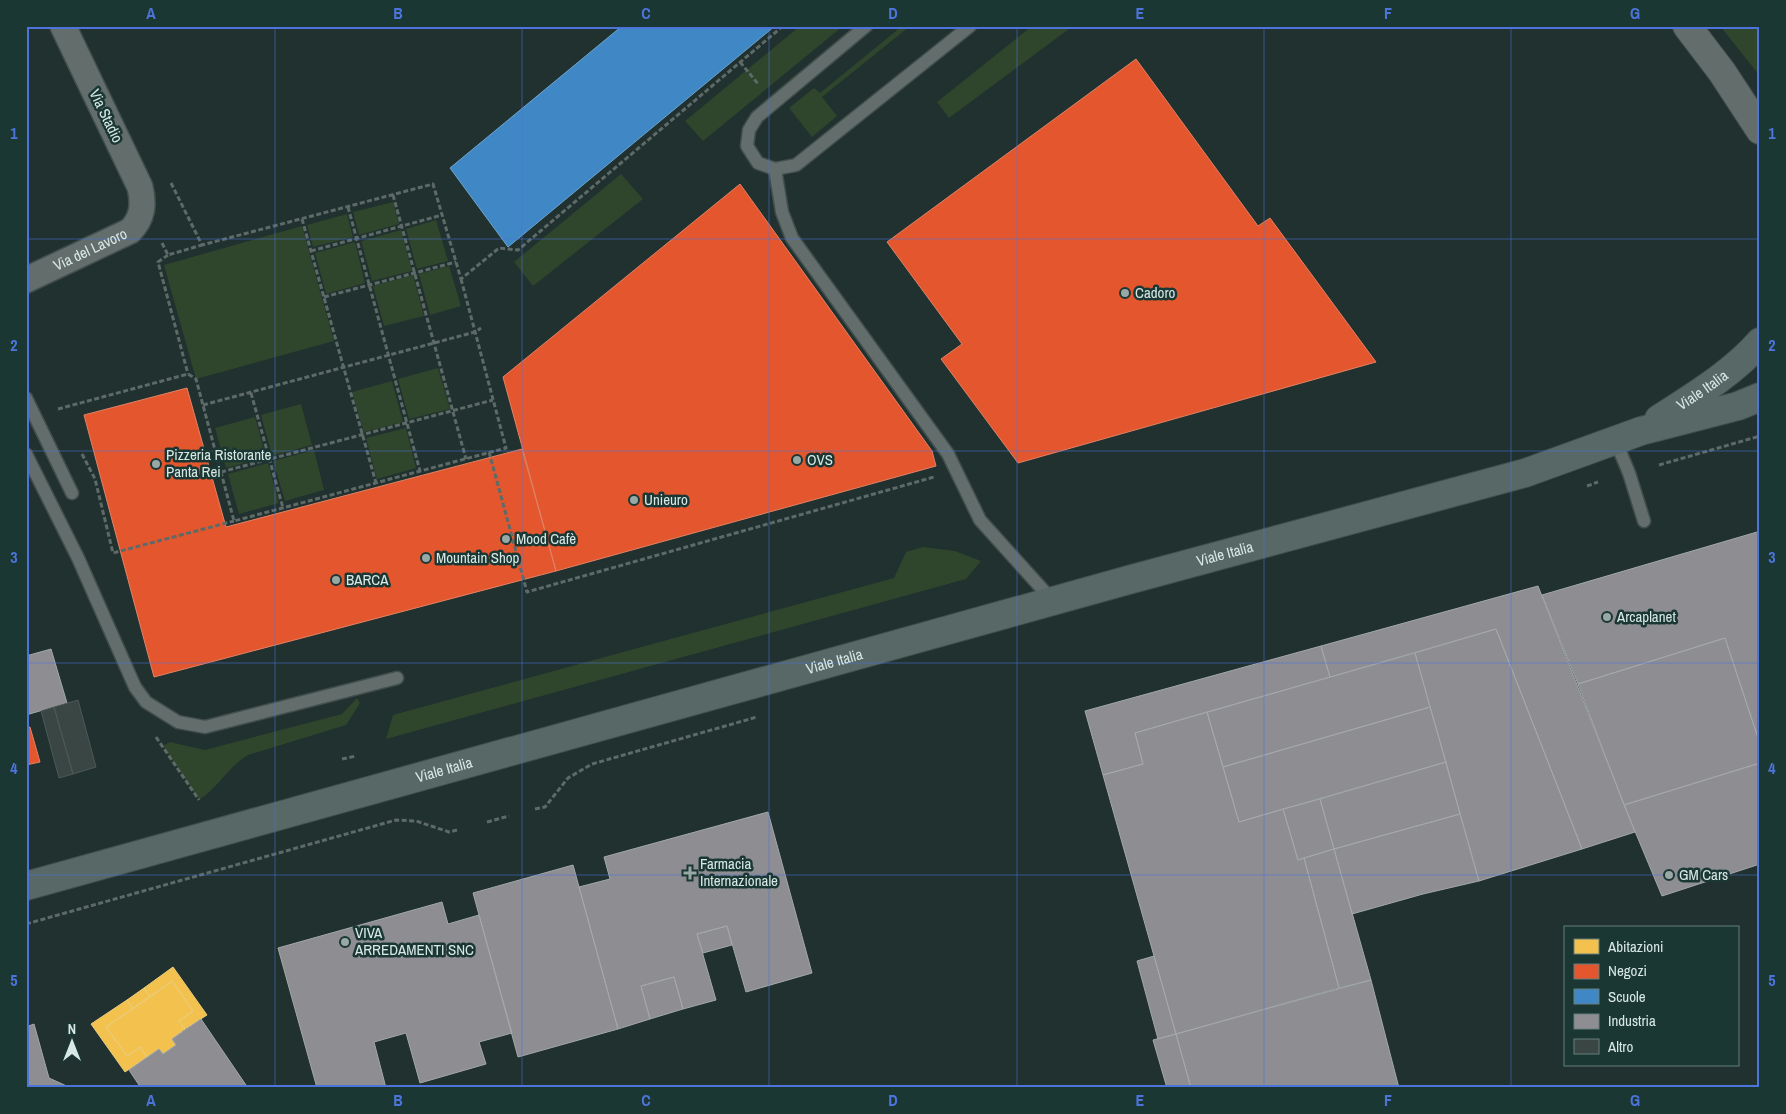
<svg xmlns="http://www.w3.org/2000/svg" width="1786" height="1114" font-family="'Archivo Narrow',sans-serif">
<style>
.green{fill:#2f452c}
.homes{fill:#f2c14e;stroke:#eacd7b}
.shops{fill:#e4572e;stroke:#e08265}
.schools{fill:#3f88c5;stroke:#6da5cf}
.industry{fill:#8d8d92;stroke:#a3a8ab}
.building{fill:#3a4643;stroke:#4d5956}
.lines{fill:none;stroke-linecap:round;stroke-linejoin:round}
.service-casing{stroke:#404e4c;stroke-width:15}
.minor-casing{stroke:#404e4c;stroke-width:28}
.tertiary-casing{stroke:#404e4c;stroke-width:30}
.primary-casing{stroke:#404e4c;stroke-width:30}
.path{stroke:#5e6a68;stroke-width:3;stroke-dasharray:5 2.5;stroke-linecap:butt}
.service{stroke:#626d6c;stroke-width:12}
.minor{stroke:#626d6c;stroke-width:25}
.tertiary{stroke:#626d6c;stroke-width:28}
.primary{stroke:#576867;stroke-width:28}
.grid{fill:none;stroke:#4c74db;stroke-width:1;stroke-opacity:0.55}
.poi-dot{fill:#97a8a5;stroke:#1b3734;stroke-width:2}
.labels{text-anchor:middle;stroke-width:5;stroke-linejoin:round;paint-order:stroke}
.street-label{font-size:15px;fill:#d7e8e5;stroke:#1b3734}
.poi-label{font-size:15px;fill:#d7e8e5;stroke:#1b3734;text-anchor:start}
.neatline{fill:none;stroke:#4c74db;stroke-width:2}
.grid-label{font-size:16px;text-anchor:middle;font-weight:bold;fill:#4c74db}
</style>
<rect width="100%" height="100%" fill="#21312f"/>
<path class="green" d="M800,26H843L703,141L685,121Z
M902,26H910L822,97L837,116L812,137L789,108L814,88L820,93Z
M1032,26H1073L949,118L937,102Z
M1720,26H1760V76Z
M621,174L643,199L533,286L514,262Z
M393,202L399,224L359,235L353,212Z
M347,214L353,237L313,247L307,225Z
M436,220L448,261L417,269L406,229Z
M302,226L334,341L196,379L164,265Z
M401,230L412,271L372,281L361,241Z
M355,242L365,283L326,294L315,253Z
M449,266L461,306L430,315L419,274Z
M413,275L424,316L384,326L373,286Z
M438,368L450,409L409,419L398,379Z
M392,381L403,422L364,432L352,392Z
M301,404L312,445L272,456L261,415Z
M255,417L266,457L226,468L215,428Z
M406,428L416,468L377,479L366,438Z
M314,450L324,490L285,501L273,461Z
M268,463L279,503L239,514L228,474Z
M923,547L955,551L981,561L966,579L386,739L393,715L894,578L906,552Z
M357,698L360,703L346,725L248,755C229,766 218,788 199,800L163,746L170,742L205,750L342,714Z"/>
<path class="homes" d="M173,967L207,1015L185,1029L179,1021L193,1011L172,981L150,997L144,988Z
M172,981L193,1011L179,1021L185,1029L172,1039L176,1045L163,1054L159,1049L147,1057L140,1047L127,1056L106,1027Z
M144,988L150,997L133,1009L127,1000Z
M127,1000L133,1009L106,1027L127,1056L140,1047L147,1057L125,1072L91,1024Z"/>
<path class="shops" d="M1136,59L1258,226L1270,218L1376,362L1018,463L941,359L962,344L887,242Z
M740,184L932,451L936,466L556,571L503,377Z
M187,388L226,527L522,449L556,571L154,677L84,415Z
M30,727L40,762L26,765V728Z"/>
<path class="schools" d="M622,26H775L508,247L450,168Z"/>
<path class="industry" d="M1757,532L1760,534V744L1725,638L1578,684L1542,595Z
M1538,586L1635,832L1582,849L1496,629L1330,677L1321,646Z
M1496,629L1582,849L1479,881L1415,653Z
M1725,638L1760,744V763L1624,805L1578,684Z
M1321,646L1330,677L1135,733L1143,764L1103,775L1085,711Z
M51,649L67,703L26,715V656Z
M1415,653L1430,707L1223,767L1207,712Z
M1430,707L1446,762L1239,822L1223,767Z
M1207,712L1239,822L1283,809L1298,860L1304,858L1339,988L1176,1034L1103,775L1143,764L1135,733Z
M1446,762L1460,814L1334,849L1320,799Z
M1760,763V864L1662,896L1624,805Z
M1320,799L1334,849L1298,860L1283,809Z
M768,812L812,973L746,992L727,926L697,934L716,1000L683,1009L674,977L641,986L650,1019L618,1029L579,887L610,879L604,857Z
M1460,814L1479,881L1423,894L1352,914L1334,849Z
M1334,849L1371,980L1339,988L1304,858Z
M573,865L618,1029L518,1057L473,893Z
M442,902L448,924L479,915L512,1033L479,1042L486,1064L420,1083L406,1033L374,1042L386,1088H317L278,948Z
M727,926L732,945L703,953L697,934Z
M1154,956L1176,1034L1158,1039L1137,961Z
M674,977L683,1009L650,1019L641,986Z
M1371,980L1399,1088H1191L1176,1034Z
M201,1019L248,1088H141L129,1070L159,1049L163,1054L176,1045L172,1039Z
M34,1024L49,1078L71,1088H26V1027Z
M1176,1034L1191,1088H1167L1153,1040Z"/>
<path class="building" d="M78,700L96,767L73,774L54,707Z
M54,707L73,774L59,778L41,711Z"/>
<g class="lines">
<g class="service-casing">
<path id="service" d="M866,26L757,117L749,130L747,146L758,163L775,169L796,165L970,26
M775,169L782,212L792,238L948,454L980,520L1053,601
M26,398L72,493
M1616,442L1629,473L1644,521
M26,454L78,558L135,687L146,702L178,722L205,727L397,678"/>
</g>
<g class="minor-casing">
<g id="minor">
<path id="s1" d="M26,280L130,231C143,218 144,204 140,187L63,26"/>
</g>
</g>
<g class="tertiary-casing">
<path id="tertiary" d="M1687,26L1722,72L1760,130"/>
</g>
<g class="primary-casing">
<g id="primary">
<path id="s2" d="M1659,419C1693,397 1733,373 1760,342"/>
<path id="s3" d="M26,886L1132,579L1525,473L1641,431L1738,406L1760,397"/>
</g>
</g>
<path class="path" d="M740,62L759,85
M171,183L202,245L433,184L461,279L499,248L518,250L783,26
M393,195L466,459
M348,207L420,471
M302,219L376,483
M162,243L168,255L202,245
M311,251L442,215
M168,255L158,262L188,374
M324,297L456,262
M251,393L283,508
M203,405L475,332L481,328
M58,409L188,374L196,379L234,521L506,448L461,279
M489,452L527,592L934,477
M82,454L95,479L113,553L234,521
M1659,465L1760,436
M221,472L493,400
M1587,486L1598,482
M156,737L199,800
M342,759L356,756
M535,809L545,807L568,778L592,764L757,717
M487,822L509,816
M26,924L396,820L416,821L449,832L457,830"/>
<use href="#service" class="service"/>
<use href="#minor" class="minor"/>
<use href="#tertiary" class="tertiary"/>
<use href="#primary" class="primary"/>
</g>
<path class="grid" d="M275,26V1088M522,26V1088M769,26V1088M1017,26V1088M1264,26V1088M1511,26V1088M26,239H1760M26,451H1760M26,663H1760M26,875H1760"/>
<g class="poi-dot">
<circle cx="1125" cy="293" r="5"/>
<circle cx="797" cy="460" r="5"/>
<circle cx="156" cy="464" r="5"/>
<circle cx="634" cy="500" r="5"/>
<circle cx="506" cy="539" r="5"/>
<circle cx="426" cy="558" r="5"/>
<circle cx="336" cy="580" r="5"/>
<circle cx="1607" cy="617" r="5"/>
<path d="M687.5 865.5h5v5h5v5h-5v5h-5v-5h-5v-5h5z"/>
<circle cx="1669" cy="875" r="5"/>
<circle cx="345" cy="942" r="5"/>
</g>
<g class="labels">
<g class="street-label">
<text transform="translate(106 116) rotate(64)" y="5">Via Stadio</text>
<text dy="5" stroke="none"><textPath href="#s1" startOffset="71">Via del Lavoro</textPath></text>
<text dy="5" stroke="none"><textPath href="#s2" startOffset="52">Viale Italia</textPath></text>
<text dy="5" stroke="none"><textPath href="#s3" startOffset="1244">Viale Italia</textPath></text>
<text dy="5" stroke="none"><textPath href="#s3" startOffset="839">Viale Italia</textPath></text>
<text dy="5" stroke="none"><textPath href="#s3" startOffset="434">Viale Italia</textPath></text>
</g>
<g class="poi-label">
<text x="1135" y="298">Cadoro</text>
<text x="166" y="460">Pizzeria Ristorante<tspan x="166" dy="17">Panta Rei</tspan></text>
<text x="807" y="465">OVS</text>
<text x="644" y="505">Unieuro</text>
<text x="516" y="544">Mood Cafè</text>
<text x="436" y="563">Mountain Shop</text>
<text x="346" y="585">BARCA</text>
<text x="1617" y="622">Arcaplanet</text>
<text x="700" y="869">Farmacia<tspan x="700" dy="17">Internazionale</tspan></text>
<text x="1679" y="880">GM Cars</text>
<text x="355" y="938">VIVA<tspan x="355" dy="17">ARREDAMENTI SNC</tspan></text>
</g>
</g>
<rect width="1786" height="1114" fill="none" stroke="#1b3734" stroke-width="55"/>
<rect x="1564" y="926" width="175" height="140" fill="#1b3734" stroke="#667e7b"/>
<rect x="1574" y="939" width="25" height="15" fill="#f2c14e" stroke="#667e7b"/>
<text x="1608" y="952" font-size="15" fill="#d7e8e5">Abitazioni</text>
<rect x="1574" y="964" width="25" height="15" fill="#e4572e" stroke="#667e7b"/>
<text x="1608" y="976" font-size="15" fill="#d7e8e5">Negozi</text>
<rect x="1574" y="989" width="25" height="15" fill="#3f88c5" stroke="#667e7b"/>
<text x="1608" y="1002" font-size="15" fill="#d7e8e5">Scuole</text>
<rect x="1574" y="1014" width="25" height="15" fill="#8d8d92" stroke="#667e7b"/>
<text x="1608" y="1026" font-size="15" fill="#d7e8e5">Industria</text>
<rect x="1574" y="1039" width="25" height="15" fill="#3a4643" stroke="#667e7b"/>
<text x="1608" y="1052" font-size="15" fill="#d7e8e5">Altro</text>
<g transform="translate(72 1042)" stroke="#1b3734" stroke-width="4" paint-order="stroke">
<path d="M0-4L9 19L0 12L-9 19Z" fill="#d7e8e5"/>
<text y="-8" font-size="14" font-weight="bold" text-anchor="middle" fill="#d7e8e5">N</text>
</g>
<rect x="28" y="28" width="1730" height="1058" class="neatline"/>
<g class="grid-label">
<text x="151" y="19">A</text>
<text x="398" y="19">B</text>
<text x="646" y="19">C</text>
<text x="893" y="19">D</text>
<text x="1140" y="19">E</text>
<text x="1388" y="19">F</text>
<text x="1635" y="19">G</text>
<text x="14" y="139">1</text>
<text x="1772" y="139">1</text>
<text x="14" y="351">2</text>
<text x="1772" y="351">2</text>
<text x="14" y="563">3</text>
<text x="1772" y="563">3</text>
<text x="14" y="774">4</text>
<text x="1772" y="774">4</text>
<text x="14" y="986">5</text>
<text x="1772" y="986">5</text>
<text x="151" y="1106">A</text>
<text x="398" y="1106">B</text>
<text x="646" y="1106">C</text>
<text x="893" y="1106">D</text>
<text x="1140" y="1106">E</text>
<text x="1388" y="1106">F</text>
<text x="1635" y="1106">G</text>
</g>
</svg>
